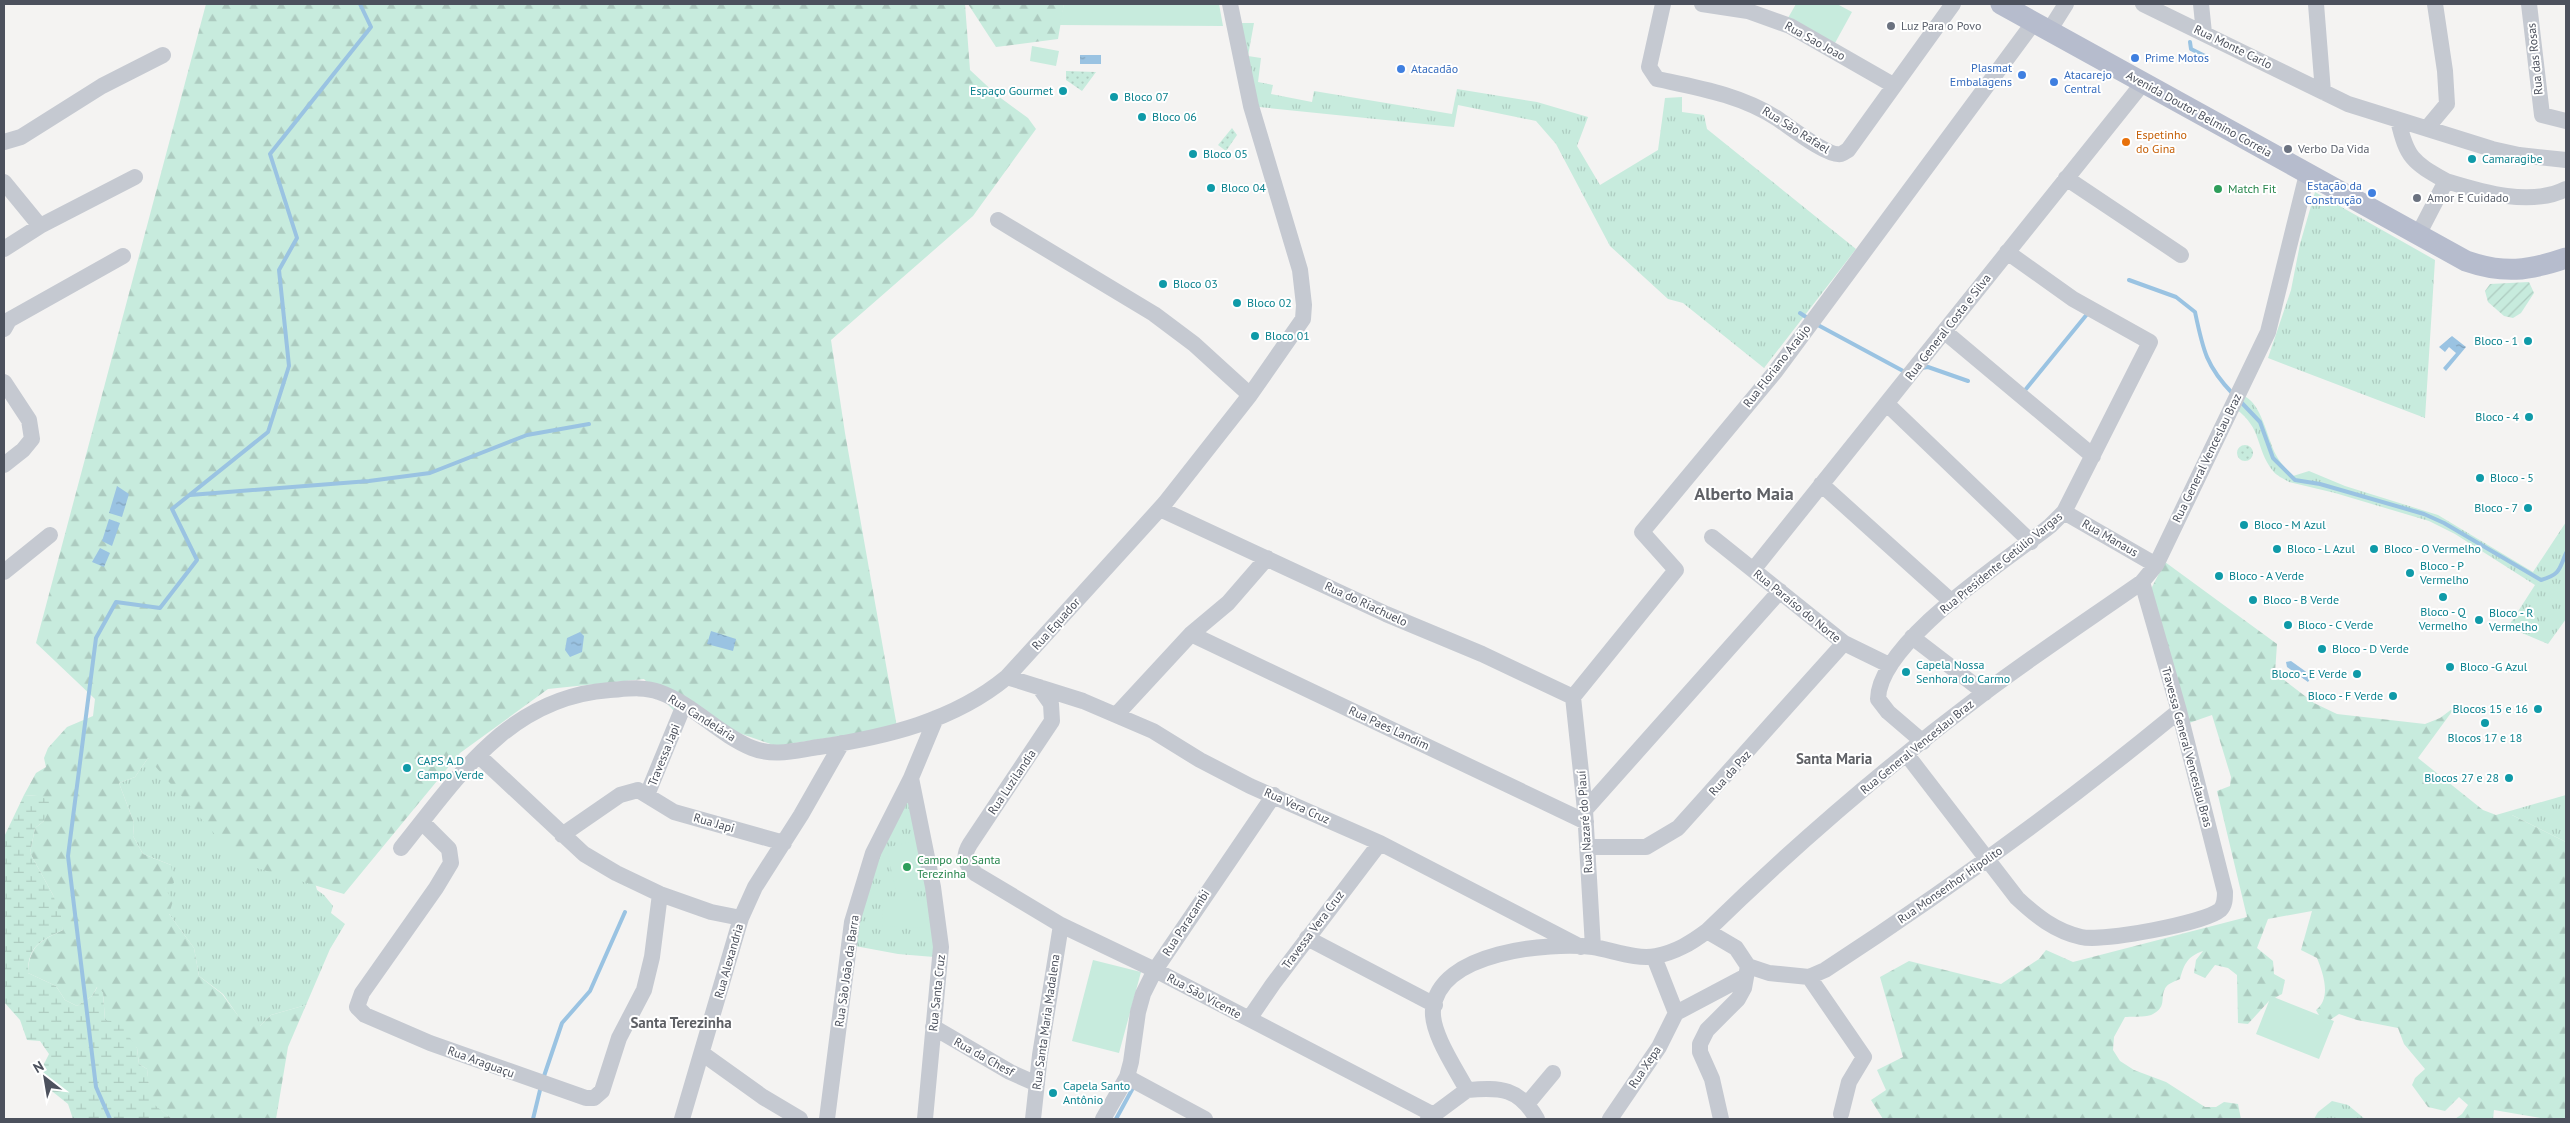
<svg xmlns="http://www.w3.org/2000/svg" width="2570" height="1123" font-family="'PT Sans',sans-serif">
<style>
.grass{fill:url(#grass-tufts)}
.forest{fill:url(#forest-firs)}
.wetland{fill:url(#wetland-marsh)}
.park{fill:url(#park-dots)}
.garden{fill:url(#garden-furrows)}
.pitch{fill:#c7ebdd}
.water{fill:url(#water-ripples)}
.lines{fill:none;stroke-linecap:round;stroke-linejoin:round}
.stream{stroke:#9ac3e2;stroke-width:4}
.minor{stroke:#c5c9d1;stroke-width:16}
.major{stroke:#b6bccd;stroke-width:21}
.worship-dot{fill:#6b7280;stroke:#fff;stroke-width:2}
.shop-dot{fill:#3f7fe0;stroke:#fff;stroke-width:2}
.culture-dot{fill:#0f9aa8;stroke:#fff;stroke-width:2}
.food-dot{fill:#e8710a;stroke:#fff;stroke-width:2}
.leisure-dot{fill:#2e9e5b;stroke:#fff;stroke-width:2}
.labels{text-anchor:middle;stroke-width:4;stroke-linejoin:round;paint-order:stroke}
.worship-label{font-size:12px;fill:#5b616d;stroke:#fff;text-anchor:start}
.street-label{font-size:12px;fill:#4c515d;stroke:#fff}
.shop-label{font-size:12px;fill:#366cbe;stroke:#fff;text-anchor:start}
.culture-label{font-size:12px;fill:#0d838f;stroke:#fff;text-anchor:start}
.food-label{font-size:12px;fill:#c56008;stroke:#fff;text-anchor:start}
.leisure-label{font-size:12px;fill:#27864d;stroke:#fff;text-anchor:start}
.quarter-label{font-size:15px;font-weight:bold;fill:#5f6166;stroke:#fff}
.district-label{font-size:18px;font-weight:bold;fill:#5f6166;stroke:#fff}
</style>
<defs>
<pattern id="grass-tufts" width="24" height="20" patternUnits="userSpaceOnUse" patternTransform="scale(1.25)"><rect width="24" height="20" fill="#c7ebdd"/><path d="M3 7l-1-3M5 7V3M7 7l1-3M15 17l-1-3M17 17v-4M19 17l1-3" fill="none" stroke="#adcbc0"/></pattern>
<pattern id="forest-firs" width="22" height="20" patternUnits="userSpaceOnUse" patternTransform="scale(1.25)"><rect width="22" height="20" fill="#c7ebdd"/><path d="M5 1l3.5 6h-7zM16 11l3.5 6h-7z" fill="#adcbc0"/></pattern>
<pattern id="wetland-marsh" width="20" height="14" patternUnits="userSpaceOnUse" patternTransform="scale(1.25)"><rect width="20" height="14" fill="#c7ebdd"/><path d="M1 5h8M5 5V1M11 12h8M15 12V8" fill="none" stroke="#adcbc0"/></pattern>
<pattern id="park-dots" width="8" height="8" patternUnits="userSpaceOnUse" patternTransform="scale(1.25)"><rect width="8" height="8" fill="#c7ebdd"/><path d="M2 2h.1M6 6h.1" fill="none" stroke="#adcbc0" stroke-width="1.8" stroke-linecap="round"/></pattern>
<pattern id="garden-furrows" width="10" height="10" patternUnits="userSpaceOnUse" patternTransform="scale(1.25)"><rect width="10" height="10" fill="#c7ebdd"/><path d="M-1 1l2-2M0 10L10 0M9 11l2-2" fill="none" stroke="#adcbc0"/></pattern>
<pattern id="water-ripples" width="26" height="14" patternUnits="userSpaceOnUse" patternTransform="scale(1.25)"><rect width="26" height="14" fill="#9ac3e2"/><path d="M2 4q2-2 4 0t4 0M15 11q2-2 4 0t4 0" fill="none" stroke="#80a1ba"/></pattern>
</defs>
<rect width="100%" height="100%" fill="#f4f3f2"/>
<path class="grass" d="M1241,23H1254L1248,56L1261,58L1258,82L1273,85L1271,94L1312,102L1314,91L1452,114L1457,89L1537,102L1588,117L1577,146L1600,185L1658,150L1665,98L1682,97V112L1704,115L1707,129L1856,249L1764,368L1683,303L1668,299L1610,246L1556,144L1536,121L1458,105L1454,127L1259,107L1252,89Z
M2315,192L2435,260L2425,418L2268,358L2291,290L2300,244Z
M2242,395C2262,402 2267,439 2276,455C2280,463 2287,470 2293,476L2309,471L2345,486L2438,515L2533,572L2566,522V619L2548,644L2508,627L2535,585L2455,534L2429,521L2335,493L2289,482C2284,479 2277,476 2273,471C2255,448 2263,429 2236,409Z
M148,758L312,873L317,890L324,895L333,906L331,913L345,924L330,949L306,1005L271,1015L260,1026H245L223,994L199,976L194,948L169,914L165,888L171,865L143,854L133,836L134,823L119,783L135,777Z
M2566,795V842L2512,815H2496Z
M909,799L936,932L934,957L898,954L855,946L856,921L879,847Z
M2332,1101L2348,1105L2365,1119H2314L2318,1112Z"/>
<path class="forest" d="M206,4H965L970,70L998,96L1028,118L1036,129L973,216L831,340L845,433L897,727L776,746L673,710L644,679L548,689L460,753L344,894L240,863L148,758L135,777L119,783L134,823L133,836L143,854L171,865L174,883L165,888L173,901L169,914L194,948L199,976L222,994L245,1025L260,1026L271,1015L306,1005L288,1047L276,1119H172L150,1102L147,1069L139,1064L137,1048L105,1020L103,993L97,987L92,996L77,1006L65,1000L56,986L28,973C29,946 40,941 63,930L53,895L30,853L35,828L44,821L37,796L24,795L36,773L46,767L44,758L48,748L67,727L93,716L95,699L36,643Z
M968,4H1064L1058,39L996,47Z
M2165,562L2277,644L2275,673L2314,703L2337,714L2425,724L2440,718L2456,706L2418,758L2483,810L2496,815H2512L2566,842V1119H2546L2494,1110L2493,1119H2455L2462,1114L2468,1105L2459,1097L2445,1111L2428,1107L2412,1085L2415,1078L2425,1069L2404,1044L2398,1028L2357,1020L2339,1014L2324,1024L2316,1010C2332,998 2323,973 2317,958L2301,950L2312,911L2268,919L2257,948L2273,961L2274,974L2285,980L2282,994L2269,1001L2248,1024L2238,1023L2237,975L2228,968L2215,965L2205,978L2194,973L2196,960L2203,951C2188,956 2184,964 2180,979C2176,981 2169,983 2166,987C2159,997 2168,1006 2153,1014C2146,1018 2133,1016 2125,1017L2114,1037L2113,1050L2120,1061L2134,1070L2166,1082L2205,1107H2216L2224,1102L2238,1104L2241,1119H1883L1871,1100L1886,1090L1877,1070L1903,1057L1880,977L1909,961L2001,984L2039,959L2046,950L2073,962L2247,917L2217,791L2230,786L2231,777L2212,715L2189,723L2151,602L2152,587Z"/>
<path class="wetland" d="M24,795L37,796L53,801L44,821L35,828L30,853L53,895L61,916L63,930C40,941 28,946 28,973L56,986L65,1000L77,1006L92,996L98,986L103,993L105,1020L119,1022L137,1048L139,1064L147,1069L151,1102L172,1119H73L68,1104L43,1084L41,1070L49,1054L40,1041L27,1040L20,1020L4,1002V837Z"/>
<path class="park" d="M1066,71L1096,72L1082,91L1066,80Z
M1232,128L1237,135L1226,151L1218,145Z
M2237 453a8 8 0 1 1 16 0a8 8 0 1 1-16 0Z"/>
<path class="garden" d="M2529,282L2534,293L2521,313L2513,318L2504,316L2488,302L2485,291L2490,284Z"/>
<path class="pitch" d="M1064,4H1219L1223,26L1059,25Z
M1796,4H1837L1852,12L1835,43L1788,18Z
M1032,46L1059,51L1056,66L1030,61Z
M917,840L928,887L897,894L886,848Z
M883,899L929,901L928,928L882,926Z
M1093,960L1141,972L1119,1053L1072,1041Z
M2271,996L2334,1021L2319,1059L2256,1034Z"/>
<path class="water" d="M1080,55H1101V64H1080Z
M2452,336L2466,347L2446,371L2443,368L2456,353L2449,347L2445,352L2439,347Z
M117,486L129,494L122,517L109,513Z
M109,519L120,523L112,546L102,541Z
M100,548L110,553L104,567L92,562Z
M711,631L736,639L733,651L707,644Z
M580,632L584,636L582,652L570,657L565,650L567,638Z
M2291,661L2312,676L2308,682L2287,667L2286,662Z"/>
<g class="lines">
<path class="stream" d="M2190,42L2191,49L2207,57
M2129,280L2176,297L2195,312C2203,350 2206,366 2233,394
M1800,313L1809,319
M1816,324L1905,372
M1921,368L1928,367L1968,381
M2026,389L2088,313
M2240,401L2260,422L2273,458L2295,480L2320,484L2424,514L2444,523L2541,580C2561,574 2559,569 2566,553
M190,495L369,481L430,473L527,435L589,424
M543,1079L562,1023L590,991L625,912
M110,1119L96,1087L68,856L96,638L116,602L160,608L197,560L172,509L268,432L289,366L279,270L297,238L270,154L371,27L360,4
M533,1119L541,1086
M1116,1119L1134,1086"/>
<path class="minor" d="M1663,4L1649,67L1657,79C1699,88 1741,95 1778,119C1790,127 1828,157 1841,154C1844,153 1846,151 1848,150L1953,4
M1702,4L1748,11L1790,26L1893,85
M2143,4L2348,104L2492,149L2519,155L2566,160
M2201,4L2204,33
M2316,4L2323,92
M2529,4L2542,115L2566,121
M2049,31L2066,4
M2398,120C2407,159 2413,162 2446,181L2418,235
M2427,128L2447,104L2445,71L2435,4
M4,142L21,137L102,86L163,55
M2066,178L2181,255
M2446,181C2482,192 2530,207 2566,189
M4,182L40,226L135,177
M998,220L1154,314L1194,344L1250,395
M4,249L40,226
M4,329L9,320L123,256
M1945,332L2093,456
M4,382L29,420L32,439L23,450L4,465
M1887,404L2031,542
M1821,484L1952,602
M1160,509L1386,614L1482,654L1573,697
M2064,512L2156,565
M1712,537L1844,643L1889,665
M1753,570L2143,83
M4,572L50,535
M1191,634L1586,822
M1912,637L1985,693
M1007,677L1083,701L1153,731L1200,760L1250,786L1380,843L1581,947
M1039,687L1051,704L1052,721L970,844C962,857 965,864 976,874L1061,925L1155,970L1434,1115
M1573,697L1676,570L1642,532L1775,372L2034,22
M1573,697L1585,810L1593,947
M1117,714L1191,634L1228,603L1267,558
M1923,742L1888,712L1878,699C1879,642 2007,560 2050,526L2064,512L2150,342L2073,299L2007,252
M1907,755L2017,898C2036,916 2055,931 2081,937C2102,942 2205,923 2220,910C2225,905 2225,899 2225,892L2179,711L2142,582
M479,756L584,854L616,873L660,894L711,912L741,918
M911,778L933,887L941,947L925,1119
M647,795L684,705
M1585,810L1780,591
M422,822L449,849L451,863L436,888L362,993L357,1007L365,1015L430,1043L586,1098H594L602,1091L619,1038L644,990L652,957L660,894
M562,835L620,795L638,790L674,812L784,843
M1587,847H1646L1678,828L1844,643
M401,848C459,776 509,697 610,690C625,689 644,686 659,692C693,704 718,734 752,748C774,757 797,750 819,747C886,737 954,721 1007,677L1165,503L1250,395L1303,319L1304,305L1300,270L1251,106L1230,4
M1707,931L1736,948L1748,966L1769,973L1809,977L1825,970C1948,890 2066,804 2179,711
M1307,938L1435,1005
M1654,957L1676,1013
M1809,977L1864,1057L1849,1082L1841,1114
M1676,1013L1746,976
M1249,1019L1273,984L1380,843
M933,1027L1010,1072L1037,1084
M703,1054L763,1097L800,1119
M1127,1077L1205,1119
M1467,1090C1501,1087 1519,1088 1537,1119
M1528,1103L1553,1073
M682,1119L741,918L755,887L801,815L842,743
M827,1119L852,922L873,853L911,778L936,718
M1033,1119L1040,1055L1061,925
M1103,1119L1127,1077L1131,1062L1138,1012L1143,994L1155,970L1274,795
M1428,1119L1467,1090C1456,1069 1431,1033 1433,1010C1438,951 1549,942 1593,947C1612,950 1637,960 1656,956C1676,952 1691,943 1707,931C1794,846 1887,766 1984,693C2036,654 2089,619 2142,582L2156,565L2268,332L2307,174
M1610,1119L1659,1047L1676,1013
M1721,1119L1712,1079L1700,1052V1044L1707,1030L1738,999L1744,988L1748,966"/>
<path class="major" d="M2001,4L2466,261C2504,274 2528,271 2566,258"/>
</g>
<g class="worship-dot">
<circle cx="1891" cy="26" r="5"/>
<circle cx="2288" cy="149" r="5"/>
<circle cx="2417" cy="198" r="5"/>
</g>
<g class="shop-dot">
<circle cx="2135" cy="58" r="5"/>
<circle cx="1401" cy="69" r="5"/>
<circle cx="2022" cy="75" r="5"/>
<circle cx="2054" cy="82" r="5"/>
<circle cx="2372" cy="193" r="5"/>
</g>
<g class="culture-dot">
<circle cx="1063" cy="91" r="5"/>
<circle cx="1114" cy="97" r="5"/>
<circle cx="1142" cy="117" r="5"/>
<circle cx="1193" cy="154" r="5"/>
<circle cx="2472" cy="159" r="5"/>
<circle cx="1211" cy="188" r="5"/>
<circle cx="1163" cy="284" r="5"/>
<circle cx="1237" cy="303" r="5"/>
<circle cx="1255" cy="336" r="5"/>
<circle cx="2528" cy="341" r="5"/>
<circle cx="2529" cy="417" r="5"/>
<circle cx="2480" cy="478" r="5"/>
<circle cx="2528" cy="508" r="5"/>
<circle cx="2244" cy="525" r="5"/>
<circle cx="2277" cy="549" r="5"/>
<circle cx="2374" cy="549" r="5"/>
<circle cx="2410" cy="573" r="5"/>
<circle cx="2219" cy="576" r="5"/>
<circle cx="2443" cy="597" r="5"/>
<circle cx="2253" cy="600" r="5"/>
<circle cx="2479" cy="620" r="5"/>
<circle cx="2288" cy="625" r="5"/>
<circle cx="2322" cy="649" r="5"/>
<circle cx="2450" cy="667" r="5"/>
<circle cx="1906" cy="672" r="5"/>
<circle cx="2357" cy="674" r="5"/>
<circle cx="2393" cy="696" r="5"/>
<circle cx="2538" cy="709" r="5"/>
<circle cx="2485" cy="723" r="5"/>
<circle cx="407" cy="768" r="5"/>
<circle cx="2509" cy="778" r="5"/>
<circle cx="1053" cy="1093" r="5"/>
</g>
<circle class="food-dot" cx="2126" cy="142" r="5"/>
<g class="leisure-dot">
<circle cx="2218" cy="189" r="5"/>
<circle cx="907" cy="867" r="5"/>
</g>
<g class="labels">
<g class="worship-label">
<text x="1901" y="30">Luz Para o Povo</text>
<text x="2298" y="153">Verbo Da Vida</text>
<text x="2427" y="202">Amor E Cuidado</text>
</g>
<g class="street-label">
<text transform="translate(1815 41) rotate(29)" y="4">Rua Sao Joao</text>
<text transform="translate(2233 47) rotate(26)" y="4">Rua Monte Carlo</text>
<text transform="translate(2535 59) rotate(-96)" y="4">Rua das Rosas</text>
<text transform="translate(2199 114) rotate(29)" y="4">Avenida Doutor Belmino Correia</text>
<text transform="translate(1796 130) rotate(32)" y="4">Rua São Rafael</text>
<text transform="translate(1948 327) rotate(-52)" y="4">Rua General Costa e Silva</text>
<text transform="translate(1777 366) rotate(-52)" y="4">Rua Floriano Araújo</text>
<text transform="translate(2207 458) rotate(-64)" y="4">Rua General Venceslau Braz</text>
<text transform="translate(2110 538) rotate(30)" y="4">Rua Manaus</text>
<text transform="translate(2001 563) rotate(-39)" y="4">Rua Presidente Getúlio Vargas</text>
<text transform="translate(1366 604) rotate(25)" y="4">Rua do Riachuelo</text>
<text transform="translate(1797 606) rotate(39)" y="4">Rua Paraíso do Norte</text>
<text transform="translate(1056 624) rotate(-48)" y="4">Rua Equador</text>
<text transform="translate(702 718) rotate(32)" y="4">Rua Candelária</text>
<text transform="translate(1389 728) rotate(25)" y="4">Rua Paes Landim</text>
<text transform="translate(1917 747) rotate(-39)" y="4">Rua General Venceslau Braz</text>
<text transform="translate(2187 747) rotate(75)" y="4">Travessa General Venceslau Bras</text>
<text transform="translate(664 755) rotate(-68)" y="4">Travessa Japi</text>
<text transform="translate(1730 773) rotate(-48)" y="4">Rua da Paz</text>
<text transform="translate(1012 782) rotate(-56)" y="4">Rua Luzilandia</text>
<text transform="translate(1297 806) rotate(24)" y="4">Rua Vera Cruz</text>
<text transform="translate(1585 822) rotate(-94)" y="4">Rua Nazaré do Piauí</text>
<text transform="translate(714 823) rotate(16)" y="4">Rua Japi</text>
<text transform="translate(1950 885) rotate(-35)" y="4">Rua Monsenhor Hipolito</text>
<text transform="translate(1186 923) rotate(-57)" y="4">Rua Paracambi</text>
<text transform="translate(1313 930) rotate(-53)" y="4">Travessa Vera Cruz</text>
<text transform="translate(729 961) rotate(-74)" y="4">Rua Alexandria</text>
<text transform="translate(847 971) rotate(-82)" y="4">Rua São João da Barra</text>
<text transform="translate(937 993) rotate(-84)" y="4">Rua Santa Cruz</text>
<text transform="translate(1204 996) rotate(28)" y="4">Rua São Vicente</text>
<text transform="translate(1046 1022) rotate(-82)" y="4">Rua Santa Maria Madalena</text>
<text transform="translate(984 1057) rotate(29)" y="4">Rua da Chesf</text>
<text transform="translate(481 1062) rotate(20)" y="4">Rua Araguaçu</text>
<text transform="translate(1645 1067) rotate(-56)" y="4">Rua Xepa</text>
</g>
<g class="shop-label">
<text x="2145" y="62">Prime Motos</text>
<text x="2012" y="72" text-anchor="end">Plasmat<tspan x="2012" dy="14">Embalagens</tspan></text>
<text x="1411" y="73">Atacadão</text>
<text x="2064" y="79">Atacarejo<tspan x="2064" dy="14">Central</tspan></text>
<text x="2362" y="190" text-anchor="end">Estação da<tspan x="2362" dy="14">Construção</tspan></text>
</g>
<g class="culture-label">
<text x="1053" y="95" text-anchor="end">Espaço Gourmet</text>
<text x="1124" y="101">Bloco 07</text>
<text x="1152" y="121">Bloco 06</text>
<text x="1203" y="158">Bloco 05</text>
<text x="2482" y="163">Camaragibe</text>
<text x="1221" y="192">Bloco 04</text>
<text x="1173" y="288">Bloco 03</text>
<text x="1247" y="307">Bloco 02</text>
<text x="1265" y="340">Bloco 01</text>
<text x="2518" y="345" text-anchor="end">Bloco - 1</text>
<text x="2519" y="421" text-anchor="end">Bloco - 4</text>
<text x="2490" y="482">Bloco - 5</text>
<text x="2518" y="512" text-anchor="end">Bloco - 7</text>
<text x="2254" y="529">Bloco - M Azul</text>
<text x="2287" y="553">Bloco - L Azul</text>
<text x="2384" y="553">Bloco - O Vermelho</text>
<text x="2420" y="570">Bloco - P<tspan x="2420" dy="14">Vermelho</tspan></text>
<text x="2229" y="580">Bloco - A Verde</text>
<text x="2263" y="604">Bloco - B Verde</text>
<text x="2443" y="616" text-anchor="middle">Bloco - Q<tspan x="2443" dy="14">Vermelho</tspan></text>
<text x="2489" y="617">Bloco - R<tspan x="2489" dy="14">Vermelho</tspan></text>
<text x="2298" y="629">Bloco - C Verde</text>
<text x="2332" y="653">Bloco - D Verde</text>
<text x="1916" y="669">Capela Nossa<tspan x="1916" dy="14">Senhora do Carmo</tspan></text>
<text x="2460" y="671">Bloco -G Azul</text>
<text x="2347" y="678" text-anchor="end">Bloco - E Verde</text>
<text x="2383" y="700" text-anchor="end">Bloco - F Verde</text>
<text x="2528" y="713" text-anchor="end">Blocos 15 e 16</text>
<text x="2485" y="742" text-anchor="middle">Blocos 17 e 18</text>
<text x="417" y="765">CAPS A.D<tspan x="417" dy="14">Campo Verde</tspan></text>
<text x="2499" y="782" text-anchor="end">Blocos 27 e 28</text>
<text x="1063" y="1090">Capela Santo<tspan x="1063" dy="14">Antônio</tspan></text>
</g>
<g class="food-label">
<text x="2136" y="139">Espetinho<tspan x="2136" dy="14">do Gina</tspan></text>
</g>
<g class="leisure-label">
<text x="2228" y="193">Match Fit</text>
<text x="917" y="864">Campo do Santa<tspan x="917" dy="14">Terezinha</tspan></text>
</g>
<g class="quarter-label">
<text x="1834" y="764">Santa Maria</text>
<text x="681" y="1028">Santa Terezinha</text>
</g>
<g class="district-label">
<text x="1744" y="500">Alberto Maia</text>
</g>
</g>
<rect width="2570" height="1123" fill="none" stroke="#4c515d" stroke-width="10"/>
<g transform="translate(45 1078) rotate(329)" stroke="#ffffff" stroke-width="4" paint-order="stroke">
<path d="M0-4L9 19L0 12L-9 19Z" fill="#4c515d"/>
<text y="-8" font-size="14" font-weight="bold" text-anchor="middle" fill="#4c515d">N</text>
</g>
</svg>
